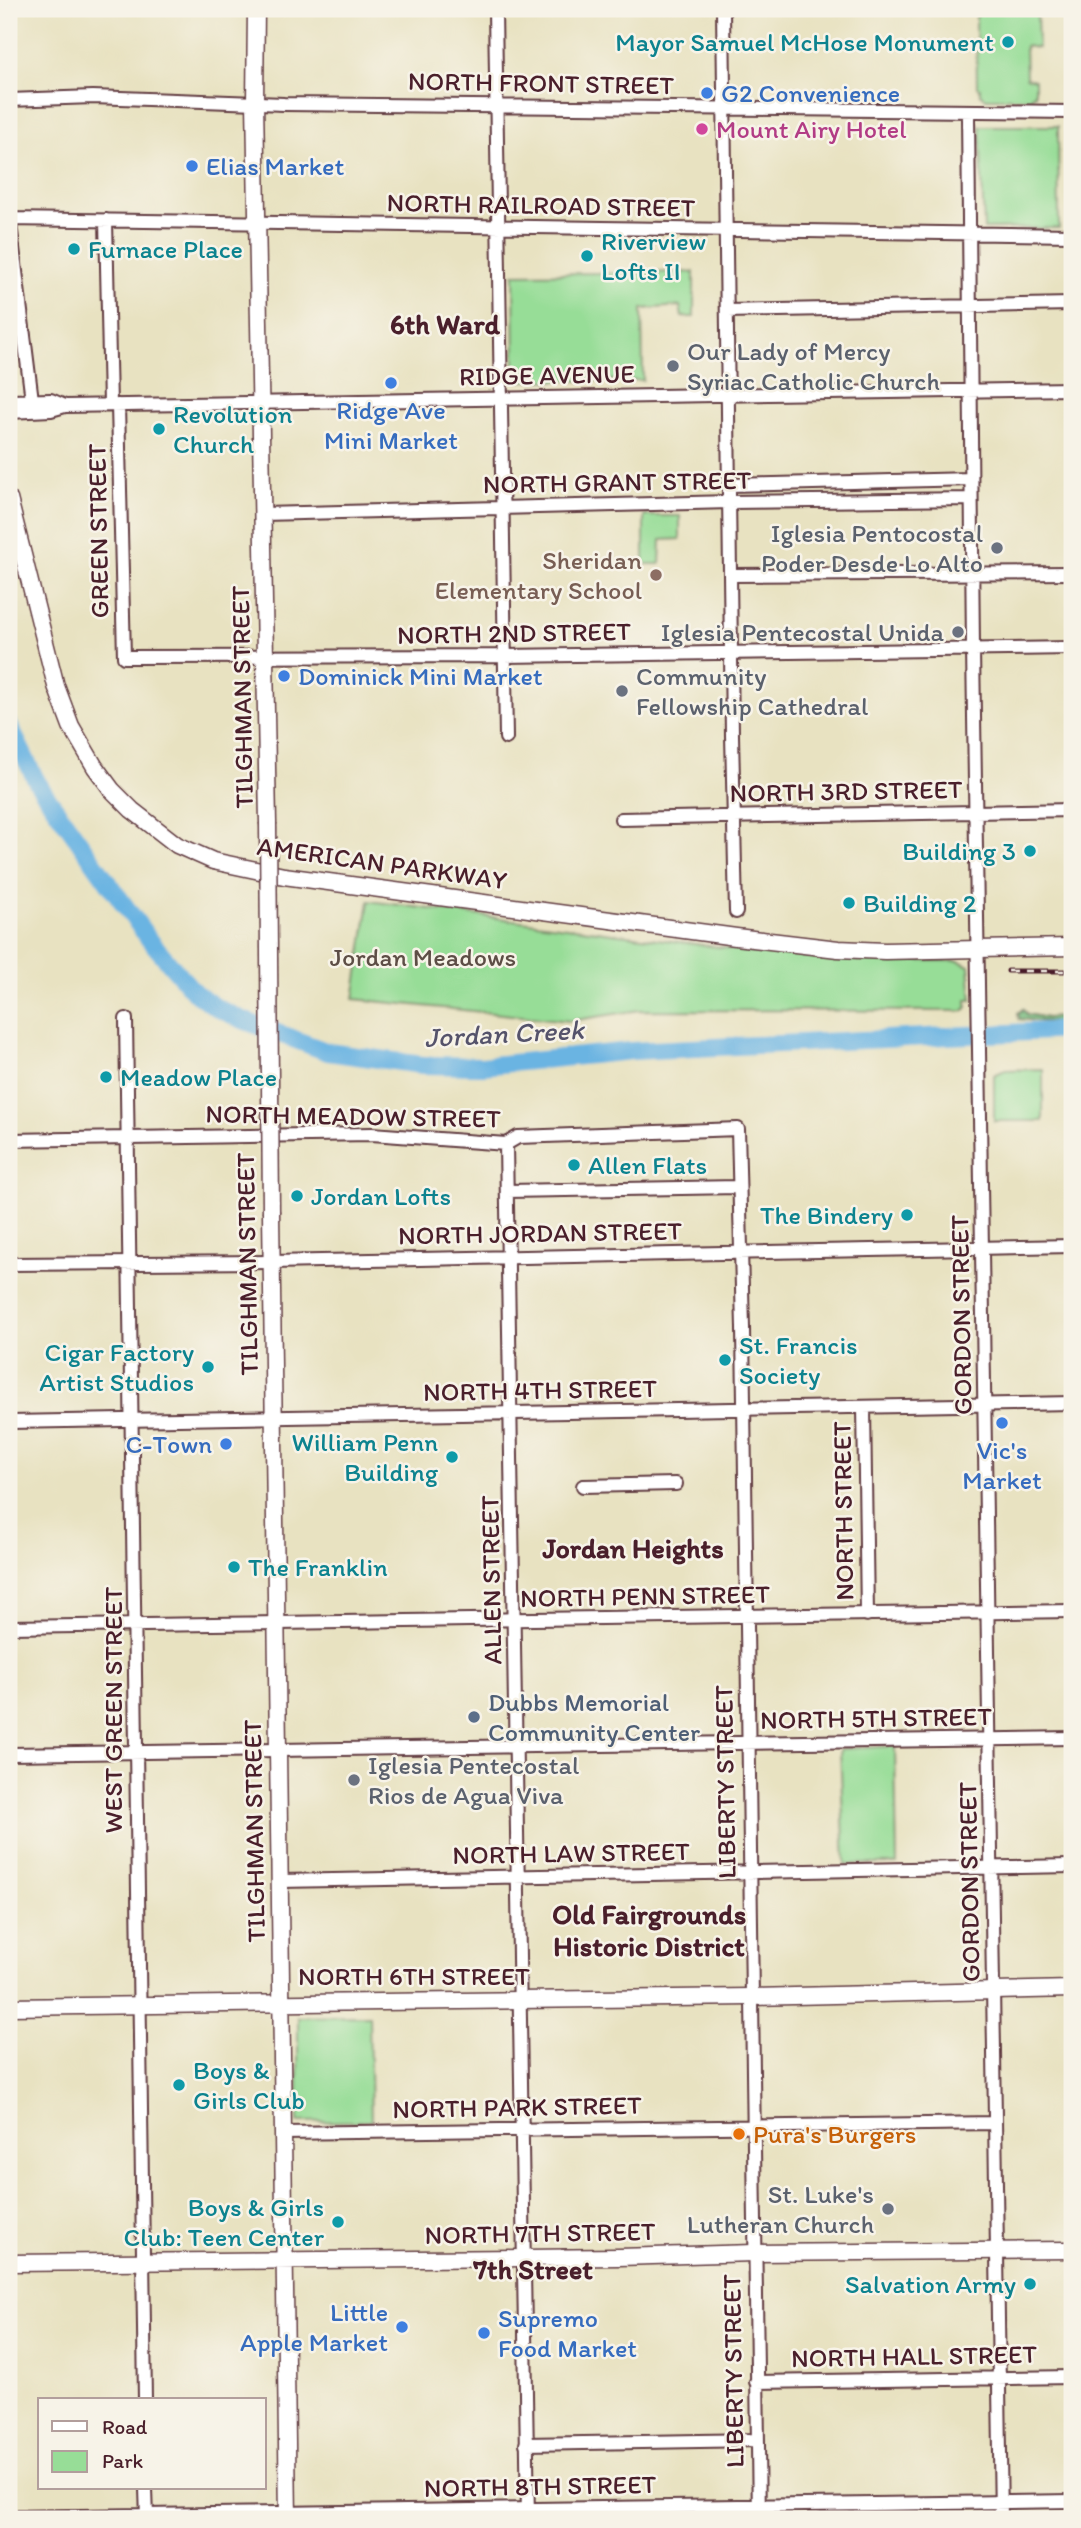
<svg xmlns="http://www.w3.org/2000/svg" width="1081" height="2528" font-family="Itim,sans-serif">
<style>
.green{fill:#97dd97;stroke:#707e61;stroke-width:2}
.forest{fill:#79bc80;stroke:#626e56;stroke-width:2}
.lines{fill:none;stroke-linecap:round;stroke-linejoin:round}
.river{stroke:#6ab4e2;stroke-width:18}
.minor-casing{stroke:#623c42;stroke-width:16}
.major-casing{stroke:#623c42;stroke-width:19}
.minor{stroke:#fff;stroke-width:12}
.major{stroke:#fff;stroke-width:16}
.rail-casing{stroke:#4a1f2b;stroke-width:5}
.rail{stroke:#f7f3e8;stroke-width:2.5;stroke-dasharray:8;stroke-linecap:butt}
.major-bridge-casing{stroke:#623c42;stroke-width:19;stroke-linecap:butt}
.major-bridge{stroke:#fff;stroke-width:16}
.culture-dot{fill:#0f9aa8;stroke:#f7f3e8;stroke-width:2.5}
.shop-dot{fill:#3f7fe0;stroke:#f7f3e8;stroke-width:2.5}
.hotel-dot{fill:#d1479c;stroke:#f7f3e8;stroke-width:2.5}
.worship-dot{fill:#6b7280;stroke:#f7f3e8;stroke-width:2.5}
.education-dot{fill:#8d6e63;stroke:#f7f3e8;stroke-width:2.5}
.service-dot{fill:#5c6f8a;stroke:#f7f3e8;stroke-width:2.5}
.food-dot{fill:#e8710a;stroke:#f7f3e8;stroke-width:2.5}
.labels{text-anchor:middle;stroke-width:5;stroke-linejoin:round;paint-order:stroke}
.culture-label{font-size:26px;fill:#0d838f;stroke:#f7f3e8;text-anchor:start}
.street-label{font-size:26px;fill:#4a1f2b;stroke:#f7f3e8}
.shop-label{font-size:26px;fill:#366cbe;stroke:#f7f3e8;text-anchor:start}
.hotel-label{font-size:26px;fill:#b23c85;stroke:#f7f3e8;text-anchor:start}
.worship-label{font-size:26px;fill:#5b616d;stroke:#f7f3e8;text-anchor:start}
.education-label{font-size:26px;fill:#785e54;stroke:#f7f3e8;text-anchor:end}
.park-label{font-size:26px;fill:#5d4e46;stroke:#f7f3e8}
.service-label{font-size:26px;fill:#4e5e75;stroke:#f7f3e8;text-anchor:start}
.food-label{font-size:26px;fill:#c56008;stroke:#f7f3e8;text-anchor:start}
.neighbourhood-label{font-size:28px;font-weight:bold;fill:#4a1f2b;stroke:#f7f3e8}
.water-label{font-size:28px;font-style:italic;fill:#55536b;stroke:#f7f3e8}
</style>
<rect width="100%" height="100%" fill="#f7f3e8"/>
<filter id="ink" filterUnits="userSpaceOnUse"><feTurbulence type="fractalNoise" baseFrequency=".0143" numOctaves="2"/><feDisplacementMap in="SourceGraphic" scale="14" xChannelSelector="R" yChannelSelector="G"/><feConvolveMatrix kernelMatrix="1 2 1 2 8 2 1 2 1" color-interpolation-filters="sRGB"/></filter>
<filter id="wash" filterUnits="userSpaceOnUse"><feTurbulence type="fractalNoise" baseFrequency=".00686" numOctaves="4" result="noise"/><feDisplacementMap in="SourceGraphic" scale="28" xChannelSelector="R" yChannelSelector="G"/><feGaussianBlur stdDeviation="1.57" result="paint"/><feColorMatrix in="noise" values="0 0 0 0 0 0 0 0 0 0 0 0 0 0 0 0 0 1.4 0 .05"/><feComposite in="paint" operator="in"/></filter>
<g filter="url(#wash)">
<rect width="100%" height="100%" fill="#e8e2c1"/>
<path class="green" d="M980,9H1040L1037,12L1038,48L1025,46L1026,78L1035,80V95H1032V98H986L980,94V88L977,87L976,18Z
M980,126H1058L1059,228L984,229Z
M694,272V317H682L680,306L642,309L643,380L515,381L514,274Z
M644,516H680V539L661,540L660,564H644Z
M369,901L763,953L868,961H959L969,966L972,1000H967V1007L964,1011L640,1010L570,1021L354,999Z
M1043,1069V1121H994V1075L1005,1070Z
M895,1746L897,1864H845L840,1749Z
M369,2016L371,2121L298,2122V2017Z"/>
<path class="forest" d="M1023,1009L1027,1014L1047,1018L1072,1016V1021L1059,1023L1019,1019L1018,1013Z"/>
<g class="lines">
<path class="river" d="M9,725L38,784L148,938L195,993L219,1009L243,1020L328,1052L422,1065L482,1066L631,1051L1072,1030"/>
</g>
</g>
<g filter="url(#ink)">
<g class="lines">
<g class="minor-casing">
<path id="minor" d="M495,9L506,738
M723,9L732,735L736,912
M9,100L93,97L284,104L1072,112
M968,111L973,649L1001,2519
M9,215L32,400
M9,219L1072,235
M106,220L110,405
M727,311L1072,304
M9,401L51,400L65,406
M118,405L124,657L504,656L1072,648
M9,412L51,410L65,406L1072,389
M729,485L971,479
M263,514L730,502L971,499
M731,575L1072,573
M621,819L1072,810
M126,1019L145,2400
M9,1140L372,1134L506,1144L518,1137L738,1129L743,1328L759,2519
M506,1144L528,2519
M507,1191L739,1187
M9,1264L272,1262L1072,1246
M864,1407L867,1615
M9,1422L1072,1403
M583,1486L676,1484
M9,1627L1072,1611
M9,1754L1072,1738
M280,1881L1072,1866
M283,2133L995,2123
M756,2382L1072,2377
M526,2444L757,2440
M146,2488L147,2519
M9,2517L1072,2501"/>
</g>
<g class="major-casing">
<path id="major" d="M256,9L255,102L268,823
M9,499L56,686L71,726L95,767L112,790L132,810L177,845L213,861L284,876L736,937L838,949L885,951L1072,947
M271,1212L288,2519
M9,2007L750,1997L1072,1989
M9,2263L619,2257L754,2253L1072,2250"/>
</g>
<use href="#minor" class="minor"/>
<use href="#major" class="major"/>
<g class="rail-casing">
<path id="rail" d="M1008,971H1072"/>
</g>
<use href="#rail" class="rail"/>
<g class="major-bridge-casing">
<path id="major-bridge" d="M268,823L271,1212"/>
</g>
<use href="#major-bridge" class="major-bridge"/>
</g>
</g>
<g class="culture-dot">
<circle cx="1008" cy="42" r="7"/>
<circle cx="74" cy="249" r="7"/>
<circle cx="587" cy="256" r="7"/>
<circle cx="159" cy="429" r="7"/>
<circle cx="1030" cy="851" r="7"/>
<circle cx="849" cy="903" r="7"/>
<circle cx="106" cy="1077" r="7"/>
<circle cx="574" cy="1165" r="7"/>
<circle cx="297" cy="1196" r="7"/>
<circle cx="907" cy="1215" r="7"/>
<circle cx="725" cy="1360" r="7"/>
<circle cx="208" cy="1367" r="7"/>
<circle cx="452" cy="1457" r="7"/>
<circle cx="234" cy="1567" r="7"/>
<circle cx="179" cy="2085" r="7"/>
<circle cx="338" cy="2222" r="7"/>
<circle cx="1030" cy="2284" r="7"/>
</g>
<g class="shop-dot">
<circle cx="707" cy="93" r="7"/>
<circle cx="192" cy="166" r="7"/>
<circle cx="391" cy="383" r="7"/>
<circle cx="284" cy="676" r="7"/>
<circle cx="1002" cy="1423" r="7"/>
<circle cx="226" cy="1444" r="7"/>
<circle cx="402" cy="2327" r="7"/>
<circle cx="484" cy="2333" r="7"/>
</g>
<circle class="hotel-dot" cx="702" cy="129" r="7"/>
<g class="worship-dot">
<circle cx="673" cy="366" r="7"/>
<circle cx="997" cy="548" r="7"/>
<circle cx="958" cy="632" r="7"/>
<circle cx="622" cy="691" r="7"/>
<circle cx="354" cy="1780" r="7"/>
<circle cx="888" cy="2209" r="7"/>
</g>
<circle class="education-dot" cx="656" cy="575" r="7"/>
<circle class="service-dot" cx="474" cy="1717" r="7"/>
<circle class="food-dot" cx="739" cy="2134" r="7"/>
<g class="labels">
<g class="culture-label">
<text x="994" y="51" text-anchor="end">Mayor Samuel McHose Monument</text>
<text x="601" y="250">Riverview<tspan x="601" dy="30">Lofts II</tspan></text>
<text x="88" y="258">Furnace Place</text>
<text x="173" y="423">Revolution<tspan x="173" dy="30">Church</tspan></text>
<text x="1016" y="860" text-anchor="end">Building 3</text>
<text x="863" y="912">Building 2</text>
<text x="120" y="1086">Meadow Place</text>
<text x="588" y="1174">Allen Flats</text>
<text x="311" y="1205">Jordan Lofts</text>
<text x="893" y="1224" text-anchor="end">The Bindery</text>
<text x="739" y="1354">St. Francis<tspan x="739" dy="30">Society</tspan></text>
<text x="194" y="1361" text-anchor="end">Cigar Factory<tspan x="194" dy="30">Artist Studios</tspan></text>
<text x="438" y="1451" text-anchor="end">William Penn<tspan x="438" dy="30">Building</tspan></text>
<text x="248" y="1576">The Franklin</text>
<text x="193" y="2079">Boys &amp;<tspan x="193" dy="30">Girls Club</tspan></text>
<text x="324" y="2216" text-anchor="end">Boys &amp; Girls<tspan x="324" dy="30">Club: Teen Center</tspan></text>
<text x="1016" y="2293" text-anchor="end">Salvation Army</text>
</g>
<g class="street-label">
<text transform="translate(541 83) rotate(1)" y="9">NORTH FRONT STREET</text>
<text transform="translate(541 205) rotate(1)" y="9">NORTH RAILROAD STREET</text>
<text transform="translate(547 375) rotate(-1)" y="9">RIDGE AVENUE</text>
<text transform="translate(617 482) rotate(-1)" y="9">NORTH GRANT STREET</text>
<text transform="translate(98 531) rotate(-91)" y="9">GREEN STREET</text>
<text transform="translate(514 633) rotate(-1)" y="9">NORTH 2ND STREET</text>
<text transform="translate(242 697) rotate(-91)" y="9">TILGHMAN STREET</text>
<text transform="translate(846 791) rotate(-1)" y="9">NORTH 3RD STREET</text>
<text transform="translate(382 863) rotate(8)" y="9">AMERICAN PARKWAY</text>
<text transform="translate(353 1116) rotate(1)" y="9">NORTH MEADOW STREET</text>
<text transform="translate(540 1233) rotate(-1)" y="9">NORTH JORDAN STREET</text>
<text transform="translate(247 1264) rotate(-91)" y="9">TILGHMAN STREET</text>
<text transform="translate(961 1315) rotate(-91)" y="9">GORDON STREET</text>
<text transform="translate(540 1390) rotate(-1)" y="9">NORTH 4TH STREET</text>
<text transform="translate(843 1511) rotate(-91)" y="9">NORTH STREET</text>
<text transform="translate(491 1580) rotate(-91)" y="9">ALLEN STREET</text>
<text transform="translate(645 1596) rotate(-1)" y="9">NORTH PENN STREET</text>
<text transform="translate(113 1710) rotate(-90)" y="9">WEST GREEN STREET</text>
<text transform="translate(876 1718) rotate(-1)" y="9">NORTH 5TH STREET</text>
<text transform="translate(725 1782) rotate(-91)" y="9">LIBERTY STREET</text>
<text transform="translate(254 1831) rotate(-91)" y="9">TILGHMAN STREET</text>
<text transform="translate(571 1853) rotate(-1)" y="9">NORTH LAW STREET</text>
<text transform="translate(969 1882) rotate(-91)" y="9">GORDON STREET</text>
<text x="414" y="1985">NORTH 6TH STREET</text>
<text transform="translate(517 2107) rotate(-1)" y="9">NORTH PARK STREET</text>
<text transform="translate(540 2233) rotate(-1)" y="9">NORTH 7TH STREET</text>
<text transform="translate(914 2356) rotate(-1)" y="9">NORTH HALL STREET</text>
<text transform="translate(733 2371) rotate(-91)" y="9">LIBERTY STREET</text>
<text transform="translate(540 2486) rotate(-1)" y="9">NORTH 8TH STREET</text>
</g>
<g class="shop-label">
<text x="721" y="102">G2 Convenience</text>
<text x="206" y="175">Elias Market</text>
<text x="391" y="419" text-anchor="middle">Ridge Ave<tspan x="391" dy="30">Mini Market</tspan></text>
<text x="298" y="685">Dominick Mini Market</text>
<text x="212" y="1453" text-anchor="end">C-Town</text>
<text x="1002" y="1459" text-anchor="middle">Vic's<tspan x="1002" dy="30">Market</tspan></text>
<text x="388" y="2321" text-anchor="end">Little<tspan x="388" dy="30">Apple Market</tspan></text>
<text x="498" y="2327">Supremo<tspan x="498" dy="30">Food Market</tspan></text>
</g>
<g class="hotel-label">
<text x="716" y="138">Mount Airy Hotel</text>
</g>
<g class="worship-label">
<text x="687" y="360">Our Lady of Mercy<tspan x="687" dy="30">Syriac Catholic Church</tspan></text>
<text x="983" y="542" text-anchor="end">Iglesia Pentocostal<tspan x="983" dy="30">Poder Desde Lo Alto</tspan></text>
<text x="944" y="641" text-anchor="end">Iglesia Pentecostal Unida</text>
<text x="636" y="685">Community<tspan x="636" dy="30">Fellowship Cathedral</tspan></text>
<text x="368" y="1774">Iglesia Pentecostal<tspan x="368" dy="30">Rios de Agua Viva</tspan></text>
<text x="874" y="2203" text-anchor="end">St. Luke's<tspan x="874" dy="30">Lutheran Church</tspan></text>
</g>
<g class="education-label">
<text x="642" y="569">Sheridan<tspan x="642" dy="30">Elementary School</tspan></text>
</g>
<g class="park-label">
<text x="423" y="966">Jordan Meadows</text>
</g>
<g class="service-label">
<text x="488" y="1711">Dubbs Memorial<tspan x="488" dy="30">Community Center</tspan></text>
</g>
<g class="food-label">
<text x="753" y="2143">Pura's Burgers</text>
</g>
<g class="neighbourhood-label">
<text x="445" y="334">6th Ward</text>
<text x="633" y="1558">Jordan Heights</text>
<text x="649" y="1924">Old Fairgrounds<tspan x="649" dy="32">Historic District</tspan></text>
<text x="533" y="2279">7th Street</text>
</g>
<g class="water-label">
<text transform="translate(504 1033) rotate(-3)" y="10">Jordan Creek</text>
</g>
</g>
<rect width="1081" height="2528" fill="none" stroke="#f7f3e8" stroke-width="35"/>
<rect x="38" y="2398" width="228" height="91" fill="#f7f3e8" stroke="#b29e9c" stroke-width="2"/>
<rect x="52" y="2421" width="35" height="10" fill="#ffffff" stroke="#b29e9c" stroke-width="2"/>
<text x="102" y="2434" font-size="21" fill="#4a1f2b">Road</text>
<rect x="52" y="2451" width="35" height="21" fill="#97dd97" stroke="#b29e9c" stroke-width="2"/>
<text x="102" y="2468" font-size="21" fill="#4a1f2b">Park</text>
</svg>
